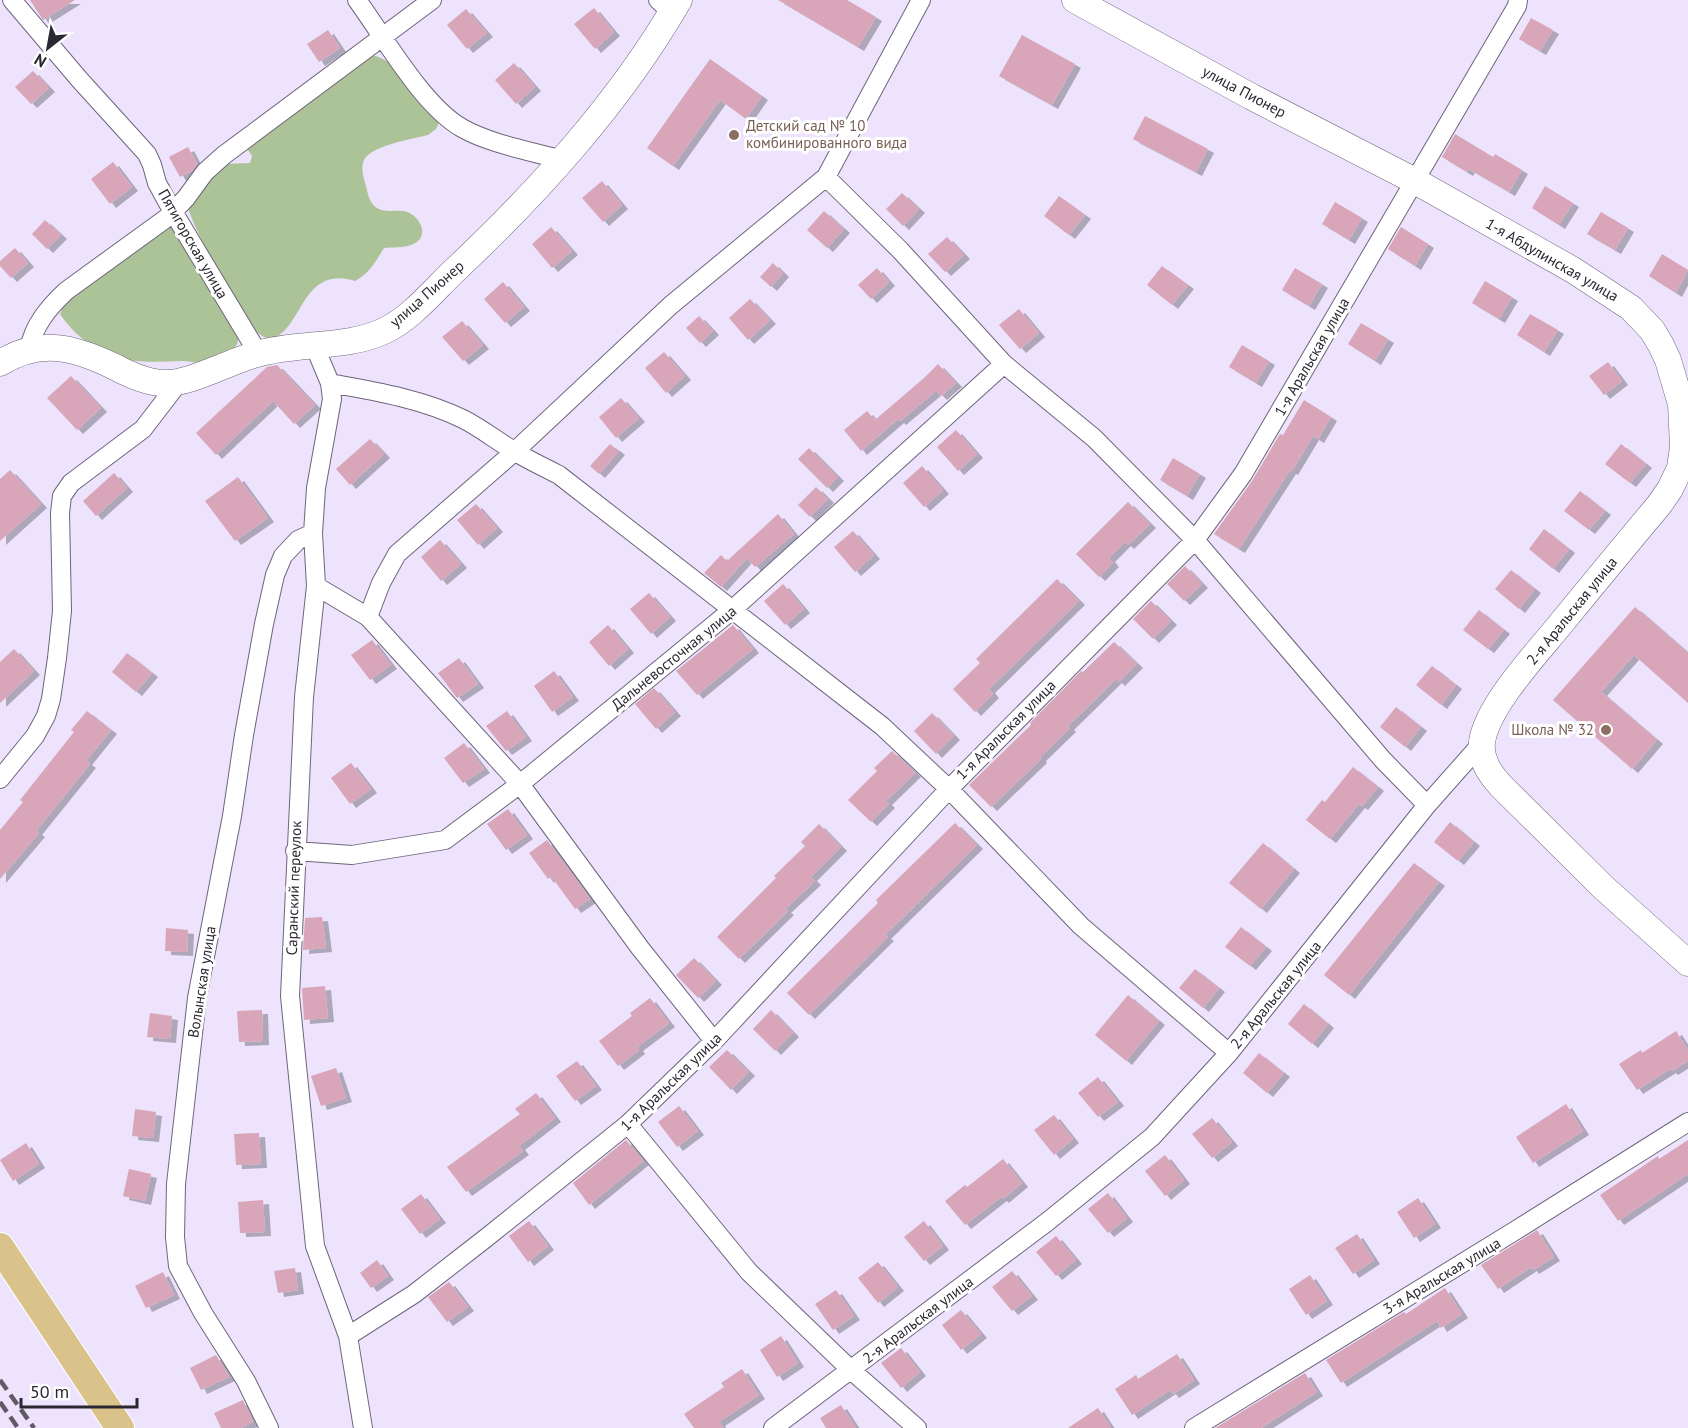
<svg xmlns="http://www.w3.org/2000/svg" width="1688" height="1428" font-family="'PT Sans',sans-serif">
<style>
.forest{fill:#abc397}
.building{fill:#d8a5b9;filter:url(#shadow)}
.lines{fill:none;stroke-linecap:round;stroke-linejoin:round}
.street-casing{stroke:#6e657b;stroke-width:20}
.secondary-casing{stroke:#6e657b;stroke-width:27}
.primary-casing{stroke:#fff;stroke-width:30}
.street{stroke:#fff;stroke-width:18}
.secondary{stroke:#fff;stroke-width:26}
.primary{stroke:#d9c38a;stroke-width:28}
.rail{stroke:#605a67;stroke-width:4.5;stroke-dasharray:12 6;stroke-linecap:butt}
.education-dot{fill:#8d6e63;stroke:#fff;stroke-width:2}
.labels{text-anchor:middle;stroke-width:6;stroke-linejoin:round;paint-order:stroke}
.street-label{font-size:15px;fill:#2b2730;stroke:#fff}
.education-label{font-size:15px;fill:#785e54;stroke:#fff;text-anchor:start}
</style>
<defs>
<filter id="shadow"><feDropShadow dx="6" dy="4" stdDeviation="0" flood-color="#0004"/></filter>
</defs>
<rect width="100%" height="100%" fill="#ede3fc"/>
<path class="forest" d="M366,54C399,57 421,97 439,122L436,129L428,135C413,139 366,146 363,163C361,171 364,179 366,186C368,195 370,205 379,209C387,213 398,209 407,212C422,217 430,239 411,245C403,248 392,247 384,248C376,261 369,274 355,281C299,263 302,338 268,338C258,337 250,323 245,316C234,301 189,221 188,206L222,164L250,163L252,156L246,147Z
M171,226L176,230L238,333C241,352 221,359 205,362C197,364 189,361 182,361C154,362 125,364 100,351C84,342 70,329 60,314L66,300L165,227Z"/>
<path class="building" d="M30,0H75L43,20Z
M778,0H847L876,17L858,47Z
M594,8L614,32L595,49L574,24Z
M466,9L487,33L467,49L447,25Z
M1531,18L1553,30L1540,51L1519,39Z
M328,30L340,48L319,62L307,44Z
M1022,35L1075,64L1052,105L999,76Z
M710,59L762,96L746,119L720,100L673,166L647,148Z
M514,63L535,87L516,104L495,80Z
M33,71L49,88L31,104L15,87Z
M1145,116L1208,149L1196,172L1133,139Z
M1455,134L1493,157L1495,154L1522,170L1509,192L1469,169L1467,172L1442,157Z
M188,147L197,164L192,171L180,177L169,157Z
M113,162L132,187L110,204L91,179Z
M602,181L622,205L603,222L582,198Z
M1545,186L1573,203L1559,225L1532,208Z
M902,193L919,209L903,226L886,209Z
M1059,196L1085,215L1069,235L1044,216Z
M1335,202L1362,218L1349,240L1322,224Z
M824,211L844,229L827,248L807,230Z
M1601,212L1628,228L1615,250L1587,234Z
M45,220L61,235L47,249L32,234Z
M551,227L572,251L552,268L532,244Z
M1401,227L1428,244L1415,266L1388,249Z
M947,237L964,255L945,272L928,254Z
M15,248L28,263L11,278L0,266V261Z
M1662,254L1688,270L1676,293L1649,276Z
M773,263L783,273L771,287L760,277Z
M1162,266L1188,285L1172,305L1147,285Z
M877,268L889,282L871,299L858,285Z
M1295,268L1322,284L1309,306L1282,290Z
M1485,281L1512,297L1499,319L1472,303Z
M503,282L524,307L505,323L484,299Z
M750,299L770,320L748,340L729,318Z
M1019,309L1039,333L1020,349L999,325Z
M1530,314L1558,330L1544,352L1517,335Z
M699,316L713,331L700,343L686,328Z
M462,321L483,345L463,361L442,337Z
M1361,323L1388,339L1375,361L1348,344Z
M1242,345L1269,361L1256,383L1229,367Z
M664,352L685,376L666,393L645,368Z
M1608,362L1622,381L1604,395L1589,376Z
M938,364L956,383L941,396L936,391L900,421L898,419L861,451L844,430L867,411L875,420L924,378Z
M277,365L315,405L294,424L273,401L216,455L196,433L267,367Z
M71,376L101,408L77,430L47,398Z
M621,398L639,418L616,438L599,417Z
M1304,400L1331,417L1318,439L1313,436L1292,471L1290,470L1239,549L1214,534L1252,481L1280,434L1283,435Z
M956,430L977,454L958,471L937,447Z
M370,439L384,454L350,485L336,469Z
M610,444L619,451L599,474L590,466Z
M1621,444L1646,464L1630,483L1605,464Z
M809,448L838,477L827,488L798,459Z
M1173,458L1200,474L1187,496L1160,480Z
M922,466L943,490L924,507L903,483Z
M10,470L41,504L0,541V479Z
M114,473L127,488L96,516L83,501Z
M238,477L268,518L235,541L205,501Z
M816,487L828,499L810,517L798,505Z
M1580,491L1605,511L1589,530L1564,511Z
M1128,502L1150,524L1128,545L1125,542L1109,558L1113,563L1099,577L1076,554Z
M476,504L497,528L478,545L457,520Z
M778,514L794,534L755,567L747,558L721,587L704,573L721,555L727,561Z
M1544,529L1569,549L1553,569L1529,549Z
M853,531L874,555L855,572L834,547Z
M440,540L461,564L441,581L421,557Z
M1185,566L1202,584L1184,601L1167,584Z
M1511,570L1535,589L1519,609L1495,589Z
M1057,579L1079,601L989,689L993,694L975,712L953,689L980,663L976,659Z
M783,584L804,609L785,625L764,601Z
M649,593L670,617L651,634L630,609Z
M1151,601L1171,621L1153,639L1133,619Z
M1635,607L1688,653V703L1634,655L1601,692L1657,740L1632,769L1553,700Z
M1479,610L1504,630L1488,649L1463,630Z
M608,625L628,649L609,666L589,642Z
M733,625L753,649L697,695L676,671Z
M372,640L391,665L370,680L351,655Z
M1114,642L1137,664L1119,682L1116,679L1068,726L1070,728L1040,757L1041,759L991,807L969,785L1031,725L1030,723L1081,671L1083,672Z
M14,649L34,671L0,703V662Z
M127,653L152,673L136,692L112,672Z
M459,658L478,684L457,698L438,673Z
M1432,666L1456,685L1441,705L1416,685Z
M554,671L573,697L552,712L534,686Z
M654,688L675,712L656,729L635,704Z
M1396,707L1421,727L1405,747L1380,727Z
M87,711L111,730L86,761L90,764L36,831L39,833L0,879V830L23,802L20,800L74,732L71,730Z
M507,711L526,737L506,751L486,726Z
M932,713L954,736L936,754L914,731Z
M464,743L484,769L463,783L444,758Z
M892,751L915,773L886,801L889,804L871,822L848,800L877,771L874,768Z
M351,763L371,789L350,804L331,778Z
M1353,767L1378,787L1362,806L1359,804L1330,839L1306,820L1322,800L1325,802Z
M508,809L527,835L506,850L487,824Z
M1450,822L1474,842L1458,861L1434,842Z
M955,823L977,845L885,935L888,937L809,1015L787,993L878,903L876,900Z
M819,824L841,847L811,877L815,881L785,909L788,911L739,959L717,937L776,878L774,876L805,846L801,842Z
M547,840L590,899L575,909L551,876L548,879L529,853Z
M1263,843L1294,869L1261,909L1229,883Z
M1414,863L1439,882L1349,995L1324,975Z
M322,917L326,948L303,950L305,918Z
M1241,927L1266,947L1250,966L1225,947Z
M166,928L188,930L187,952L165,951Z
M694,958L716,981L698,998L676,975Z
M1195,969L1219,988L1203,1008L1179,988Z
M325,986L328,1018L304,1020L302,988Z
M1128,995L1159,1021L1126,1061L1095,1035Z
M650,998L669,1023L637,1047L639,1050L618,1066L599,1041L632,1016L630,1013Z
M1304,1004L1328,1024L1312,1044L1288,1024Z
M262,1010L263,1041L239,1042L237,1011Z
M771,1010L793,1033L775,1051L753,1029Z
M150,1013L172,1016L170,1039L147,1037Z
M1676,1031L1688,1050V1061L1672,1071L1670,1069L1637,1090L1619,1064L1641,1050L1642,1053Z
M727,1050L749,1072L731,1090L709,1067Z
M1259,1053L1284,1073L1267,1093L1243,1073Z
M577,1061L596,1086L575,1101L556,1076Z
M336,1068L346,1098L321,1106L311,1076Z
M1098,1077L1118,1102L1098,1117L1078,1093Z
M536,1093L555,1118L519,1146L523,1151L466,1192L447,1167L520,1114L515,1109Z
M1566,1104L1583,1131L1533,1163L1516,1137Z
M679,1106L698,1131L677,1147L658,1122Z
M135,1109L156,1112L153,1138L132,1136Z
M1054,1115L1073,1139L1054,1155L1034,1130Z
M1212,1118L1232,1142L1212,1158L1192,1134Z
M259,1133L261,1164L236,1165L234,1134Z
M626,1140L643,1161L589,1205L573,1183Z
M1688,1140V1174L1618,1221L1600,1195L1658,1156L1659,1159Z
M26,1143L39,1164L13,1181L0,1160Z
M1165,1155L1184,1180L1165,1196L1145,1171Z
M1003,1159L1022,1183L1003,1199L1001,1197L965,1225L945,1201L965,1185L967,1187Z
M129,1169L151,1174L145,1201L123,1196Z
M1108,1193L1127,1218L1108,1233L1088,1209Z
M421,1194L440,1219L420,1234L401,1209Z
M1418,1198L1435,1224L1414,1238L1397,1212Z
M263,1200L265,1232L240,1233L238,1202Z
M529,1221L548,1246L528,1262L509,1236Z
M924,1221L943,1246L924,1261L904,1237Z
M1537,1230L1554,1257L1533,1270L1531,1267L1498,1289L1481,1265Z
M1357,1234L1374,1260L1353,1274L1335,1248Z
M1056,1236L1076,1260L1056,1276L1036,1252Z
M377,1260L388,1276L371,1288L360,1273Z
M878,1262L898,1287L878,1303L858,1278Z
M295,1268L298,1290L278,1293L274,1271Z
M1012,1271L1032,1296L1012,1311L992,1287Z
M163,1272L174,1295L146,1308L135,1286Z
M1310,1275L1327,1301L1306,1315L1289,1289Z
M449,1282L468,1307L447,1322L428,1297Z
M1445,1288L1462,1314L1441,1328L1437,1321L1341,1383L1326,1360L1404,1312L1406,1314Z
M836,1290L854,1316L833,1330L815,1304Z
M961,1310L981,1334L961,1350L942,1325Z
M781,1336L798,1363L777,1377L760,1350Z
M901,1348L920,1372L901,1388L881,1363Z
M1177,1354L1194,1380L1173,1394L1170,1390L1132,1415L1115,1389L1136,1375L1138,1379Z
M216,1355L229,1377L201,1390L190,1368Z
M742,1369L759,1395L719,1422L723,1428H694L684,1414L724,1387L721,1383Z
M1305,1373L1317,1392L1261,1428H1215Z
M243,1400L253,1422L241,1428H221L214,1413Z
M841,1405L856,1428H826L820,1418Z
M1098,1408L1111,1428H1068Z"/>
<g class="lines">
<g class="street-casing">
<path id="street" d="M12,0L79,79L147,154L152,165L157,183L169,205L258,353
M357,0C384,37 423,106 462,128C490,144 531,151 562,160
M658,0L672,13
M826,177L900,250L1004,364L1094,438L1195,540L1383,760L1427,805
M314,345L330,383L332,399L316,488L313,533L316,586L304,697L290,996L315,1246L348,1336L363,1428
M29,349C34,325 48,308 66,291L168,217L186,198L205,172L224,155L432,0
M330,383C374,391 422,399 463,419C481,428 497,441 514,451C528,460 544,467 559,475L882,726L949,789L1081,926L1229,1053
M316,586L368,617L520,784L640,948L714,1041
M368,617L381,583L397,554L514,452L671,305L826,177L921,0
M0,779L35,736L46,716L51,699L57,658L62,611L60,513L62,496L71,483L143,429L179,382
M295,851L352,855L445,840L520,784L732,610L1004,364
M628,1124L749,1272L851,1370L917,1428
M348,1336L414,1294L486,1238L628,1124L714,1041L949,789L1195,540L1243,474L1517,6L1518,0
M269,1428L246,1381L203,1313L178,1266L175,1237L176,1184L197,998L232,816L244,735L264,624L275,575L283,556L298,540L313,533
M773,1428L1047,1222L1152,1137L1229,1053L1427,805L1482,743
M1194,1428L1513,1232L1688,1122"/>
</g>
<g class="secondary-casing">
<path id="secondary" d="M1075,0L1252,97L1415,181L1573,270L1631,308L1652,330L1661,345L1668,360L1681,404L1683,447L1680,468L1670,489L1659,505C1627,543 1595,582 1563,621C1540,650 1487,705 1482,742C1480,760 1490,774 1501,786L1604,888L1688,963
M0,363C41,338 74,347 115,367C130,375 146,382 162,383C189,385 230,361 257,354C298,342 348,349 386,330C412,317 433,291 454,271C539,191 620,102 679,0"/>
</g>
<g class="primary-casing">
<path id="primary" d="M0,1247L120,1428"/>
</g>
<use href="#street" class="street"/>
<use href="#secondary" class="secondary"/>
<use href="#primary" class="primary"/>
<path class="rail" d="M0,1380L34,1428
M0,1402L18,1428"/>
</g>
<g class="education-dot">
<circle cx="734" cy="135" r="6"/>
<circle cx="1606" cy="730" r="6"/>
</g>
<g class="labels">
<g class="street-label">
<text transform="translate(1244 92) rotate(28)" y="5">улица Пионер</text>
<text transform="translate(193 244) rotate(60)" y="5">Пятигорская улица</text>
<text transform="translate(1552 260) rotate(30)" y="5">1-я Абдулинская улица</text>
<text transform="translate(427 294) rotate(-41)" y="5">улица Пионер</text>
<text transform="translate(1312 357) rotate(-60)" y="5">1-я Аральская улица</text>
<text transform="translate(1572 611) rotate(-51)" y="5">2-я Аральская улица</text>
<text transform="translate(674 658) rotate(-39)" y="5">Дальневосточная улица</text>
<text transform="translate(1006 730) rotate(-45)" y="5">1-я Аральская улица</text>
<text transform="translate(294 888) rotate(-88)" y="5">Саранский переулок</text>
<text transform="translate(202 982) rotate(-81)" y="5">Волынская улица</text>
<text transform="translate(1276 995) rotate(-51)" y="5">2-я Аральская улица</text>
<text transform="translate(671 1082) rotate(-44)" y="5">1-я Аральская улица</text>
<text transform="translate(1442 1276) rotate(-31)" y="5">3-я Аральская улица</text>
<text transform="translate(918 1320) rotate(-37)" y="5">2-я Аральская улица</text>
</g>
<g class="education-label">
<text x="746" y="131">Детский сад № 10<tspan x="746" dy="17">комбинированного вида</tspan></text>
<text x="1594" y="735" text-anchor="end">Школа № 32</text>
</g>
</g>
<g transform="translate(48 48) rotate(211)" stroke="#ffffff" stroke-width="4.5" paint-order="stroke">
<path d="M0-4.5L10 22L0 15L-10 22Z" fill="#2b2730"/>
<text y="-9" font-size="16" font-weight="bold" text-anchor="middle" fill="#2b2730">N</text>
</g>
<path d="M21 1398v9h116v-9" fill="none" stroke="#2b2730" stroke-width="3"/>
<text x="30" y="1398" font-size="18" fill="#2b2730" stroke="#ffffff" stroke-width="4.5" paint-order="stroke">50 m</text>
</svg>
